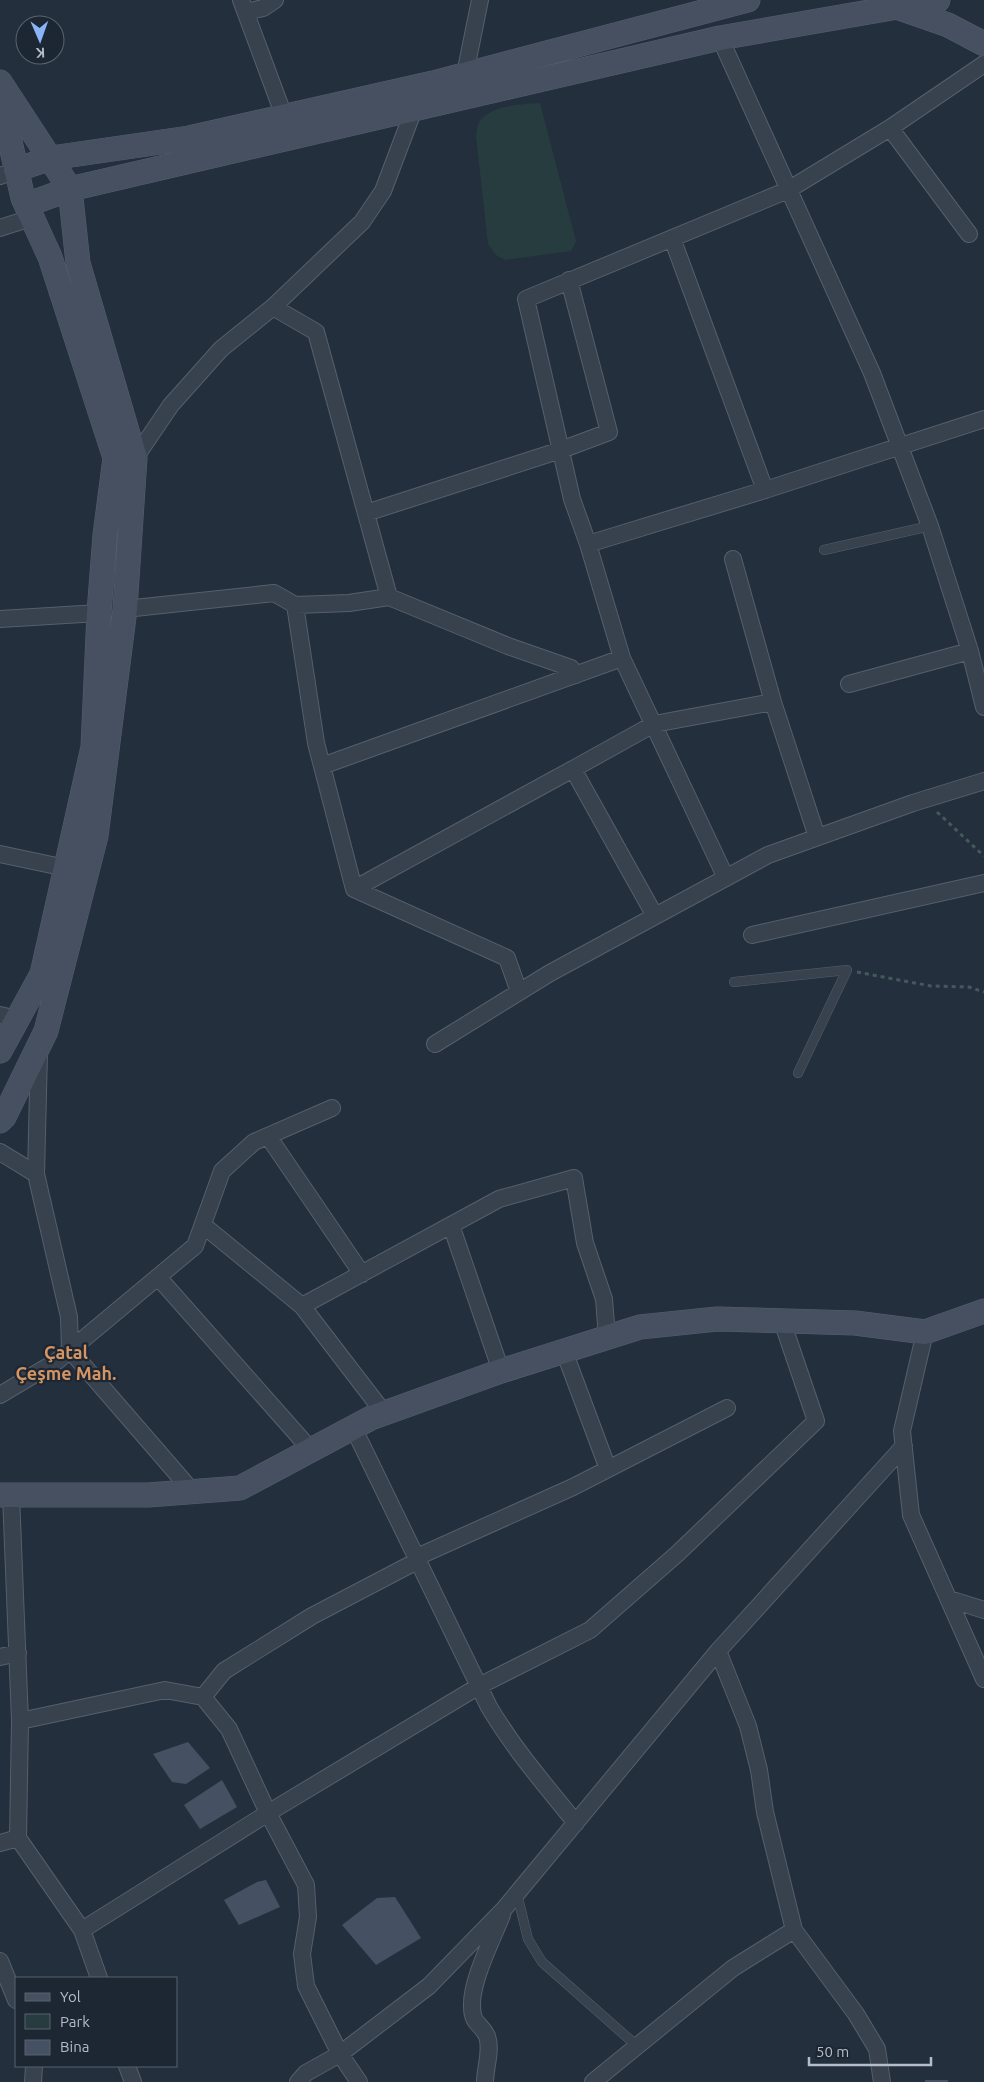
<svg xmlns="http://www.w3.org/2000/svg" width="984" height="2082" font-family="Ubuntu,sans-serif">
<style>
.green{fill:#263c3f}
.building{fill:#455162}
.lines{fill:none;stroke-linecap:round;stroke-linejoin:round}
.lane-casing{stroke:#565f6c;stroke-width:10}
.street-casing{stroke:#565f6c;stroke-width:18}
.secondary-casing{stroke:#565f6c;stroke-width:25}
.path{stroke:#44595c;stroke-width:3;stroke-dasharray:4 4;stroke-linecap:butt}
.lane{stroke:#38414e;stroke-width:9}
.street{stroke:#38414e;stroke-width:16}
.secondary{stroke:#465061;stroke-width:24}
.labels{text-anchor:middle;stroke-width:4.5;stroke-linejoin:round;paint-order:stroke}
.district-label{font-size:18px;font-weight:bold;fill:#d59563;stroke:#1d2633}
</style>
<rect width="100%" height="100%" fill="#242f3e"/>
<path class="green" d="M540,103L576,241L571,251L505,260L496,255L488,244L476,136C477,131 477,125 480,121C491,105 523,104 540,103Z"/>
<path class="building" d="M188,1742L210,1768L186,1784L172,1782L153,1754Z
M222,1780L237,1807L200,1829L184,1805Z
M266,1880L280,1907L239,1925L224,1900L257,1882Z
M395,1897L421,1938L376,1965L342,1925L377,1898Z
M925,2080H948V2082H925Z"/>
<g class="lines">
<g class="lane-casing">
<path id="lane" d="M824,550L930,526
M734,982L847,970L798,1073
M517,1894L528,1939L542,1962L637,2046"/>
</g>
<g class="street-casing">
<path id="street" d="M241,0L284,116
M246,12L263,8L275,0
M720,38L872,373L930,526L970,651L984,707
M465,74L480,0
M890,128L969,234
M0,176L16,170
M0,228L31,218
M672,238L765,490
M273,307L316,332L389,597L508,646L571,668L576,675
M135,458L171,405L221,349L273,307L362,222L383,191L414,109
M366,513L561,450L609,432L569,280
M588,544L765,490L984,419
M733,559L773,702L817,837
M295,605L349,603L389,597
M125,609L274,593L295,605L316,743L354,889L507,958L519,992
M0,619L99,613
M849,684L970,651
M322,766L622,658
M0,854L66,868
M726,878L622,658L588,544L572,499L526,299L788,190L890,128L984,64
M354,889L573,769
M655,916L573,769L654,724L773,702
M752,935L984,883
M0,1015L17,1019
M435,1044L550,973L768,855L913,803L984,781
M39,1052L36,1174L69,1317L70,1350L192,1491
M268,1136L362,1274
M0,1152L36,1174
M203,1225L302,1306L384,1413
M451,1225L501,1371
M158,1277L311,1450
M302,1306L499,1199L574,1178L585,1243L604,1299L607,1337
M925,1332L902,1431L911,1515L984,1679
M564,1351L608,1469
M0,1395L57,1361L195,1246L222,1171L254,1142L332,1108
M353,1427L489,1707C514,1749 545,1785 576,1823
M11,1495L20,1721L18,1838
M417,1557L573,1487L727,1408
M949,1599L984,1610
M718,1651L748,1726L759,1770L765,1812L794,1930L856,2014L877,2049L882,2082
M0,1657L18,1653
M203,1697L224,1671L312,1616L419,1560
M20,1721L165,1690L203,1697L229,1729L268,1813L306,1885L308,1917L302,1954L306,1986L340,2054L359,2082
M0,1843L18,1838L82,1930L99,1978
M82,1930L268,1813L479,1686L590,1630L677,1554L816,1421L782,1321
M0,1961L16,2000
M127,2066L133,2082
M33,2082L34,2066
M298,2082L306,2073L340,2054L429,1986L504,1909L718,1651L904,1446
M485,2082C485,2068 492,2050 487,2036C481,2023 472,2025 472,2006C471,1981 492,1940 502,1915
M593,2082L733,1968L794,1930"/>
</g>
<g class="secondary-casing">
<path id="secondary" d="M899,8L948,25L984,44
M0,82L70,189L78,263L135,458L125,609L96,836L46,1031L4,1117L0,1121
M0,98L23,198L50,257L115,458L105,535L99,613L93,747L42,974L0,1051
M16,170L51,158L189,138L433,83L748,0
M26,205L70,189L720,38L938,0
M0,1495H148L240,1488L371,1418L501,1371L640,1327L717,1319L855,1323L925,1332L984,1311"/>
</g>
<path class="path" d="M937,812L984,856
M857,972L931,986L969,987L984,992"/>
<use href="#lane" class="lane"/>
<use href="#street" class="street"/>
<use href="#secondary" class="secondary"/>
</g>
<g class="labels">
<g class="district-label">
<text x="66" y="1359">Çatal<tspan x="66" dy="21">Çeşme Mah.</tspan></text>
</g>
</g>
<rect x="15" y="1977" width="162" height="90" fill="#1d2633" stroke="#59626f"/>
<rect x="25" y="1993" width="25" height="8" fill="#465061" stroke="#59626f"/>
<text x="60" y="2002" font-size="15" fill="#b4bcc9">Yol</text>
<rect x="25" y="2014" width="25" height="15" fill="#263c3f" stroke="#59626f"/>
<text x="60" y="2027" font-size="15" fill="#b4bcc9">Park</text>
<rect x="25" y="2040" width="25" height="15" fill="#455162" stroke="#59626f"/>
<text x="60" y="2052" font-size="15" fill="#b4bcc9">Bina</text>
<g transform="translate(40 40) rotate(178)"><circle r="24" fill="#1d2633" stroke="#59626f"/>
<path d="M0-4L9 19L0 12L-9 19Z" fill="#8ab4f8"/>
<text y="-8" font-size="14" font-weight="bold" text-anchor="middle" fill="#b4bcc9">K</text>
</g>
<path d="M809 2057v8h122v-8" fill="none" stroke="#b4bcc9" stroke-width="2.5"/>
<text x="816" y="2057" font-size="15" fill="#b4bcc9" stroke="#1d2633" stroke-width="4" paint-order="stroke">50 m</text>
</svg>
